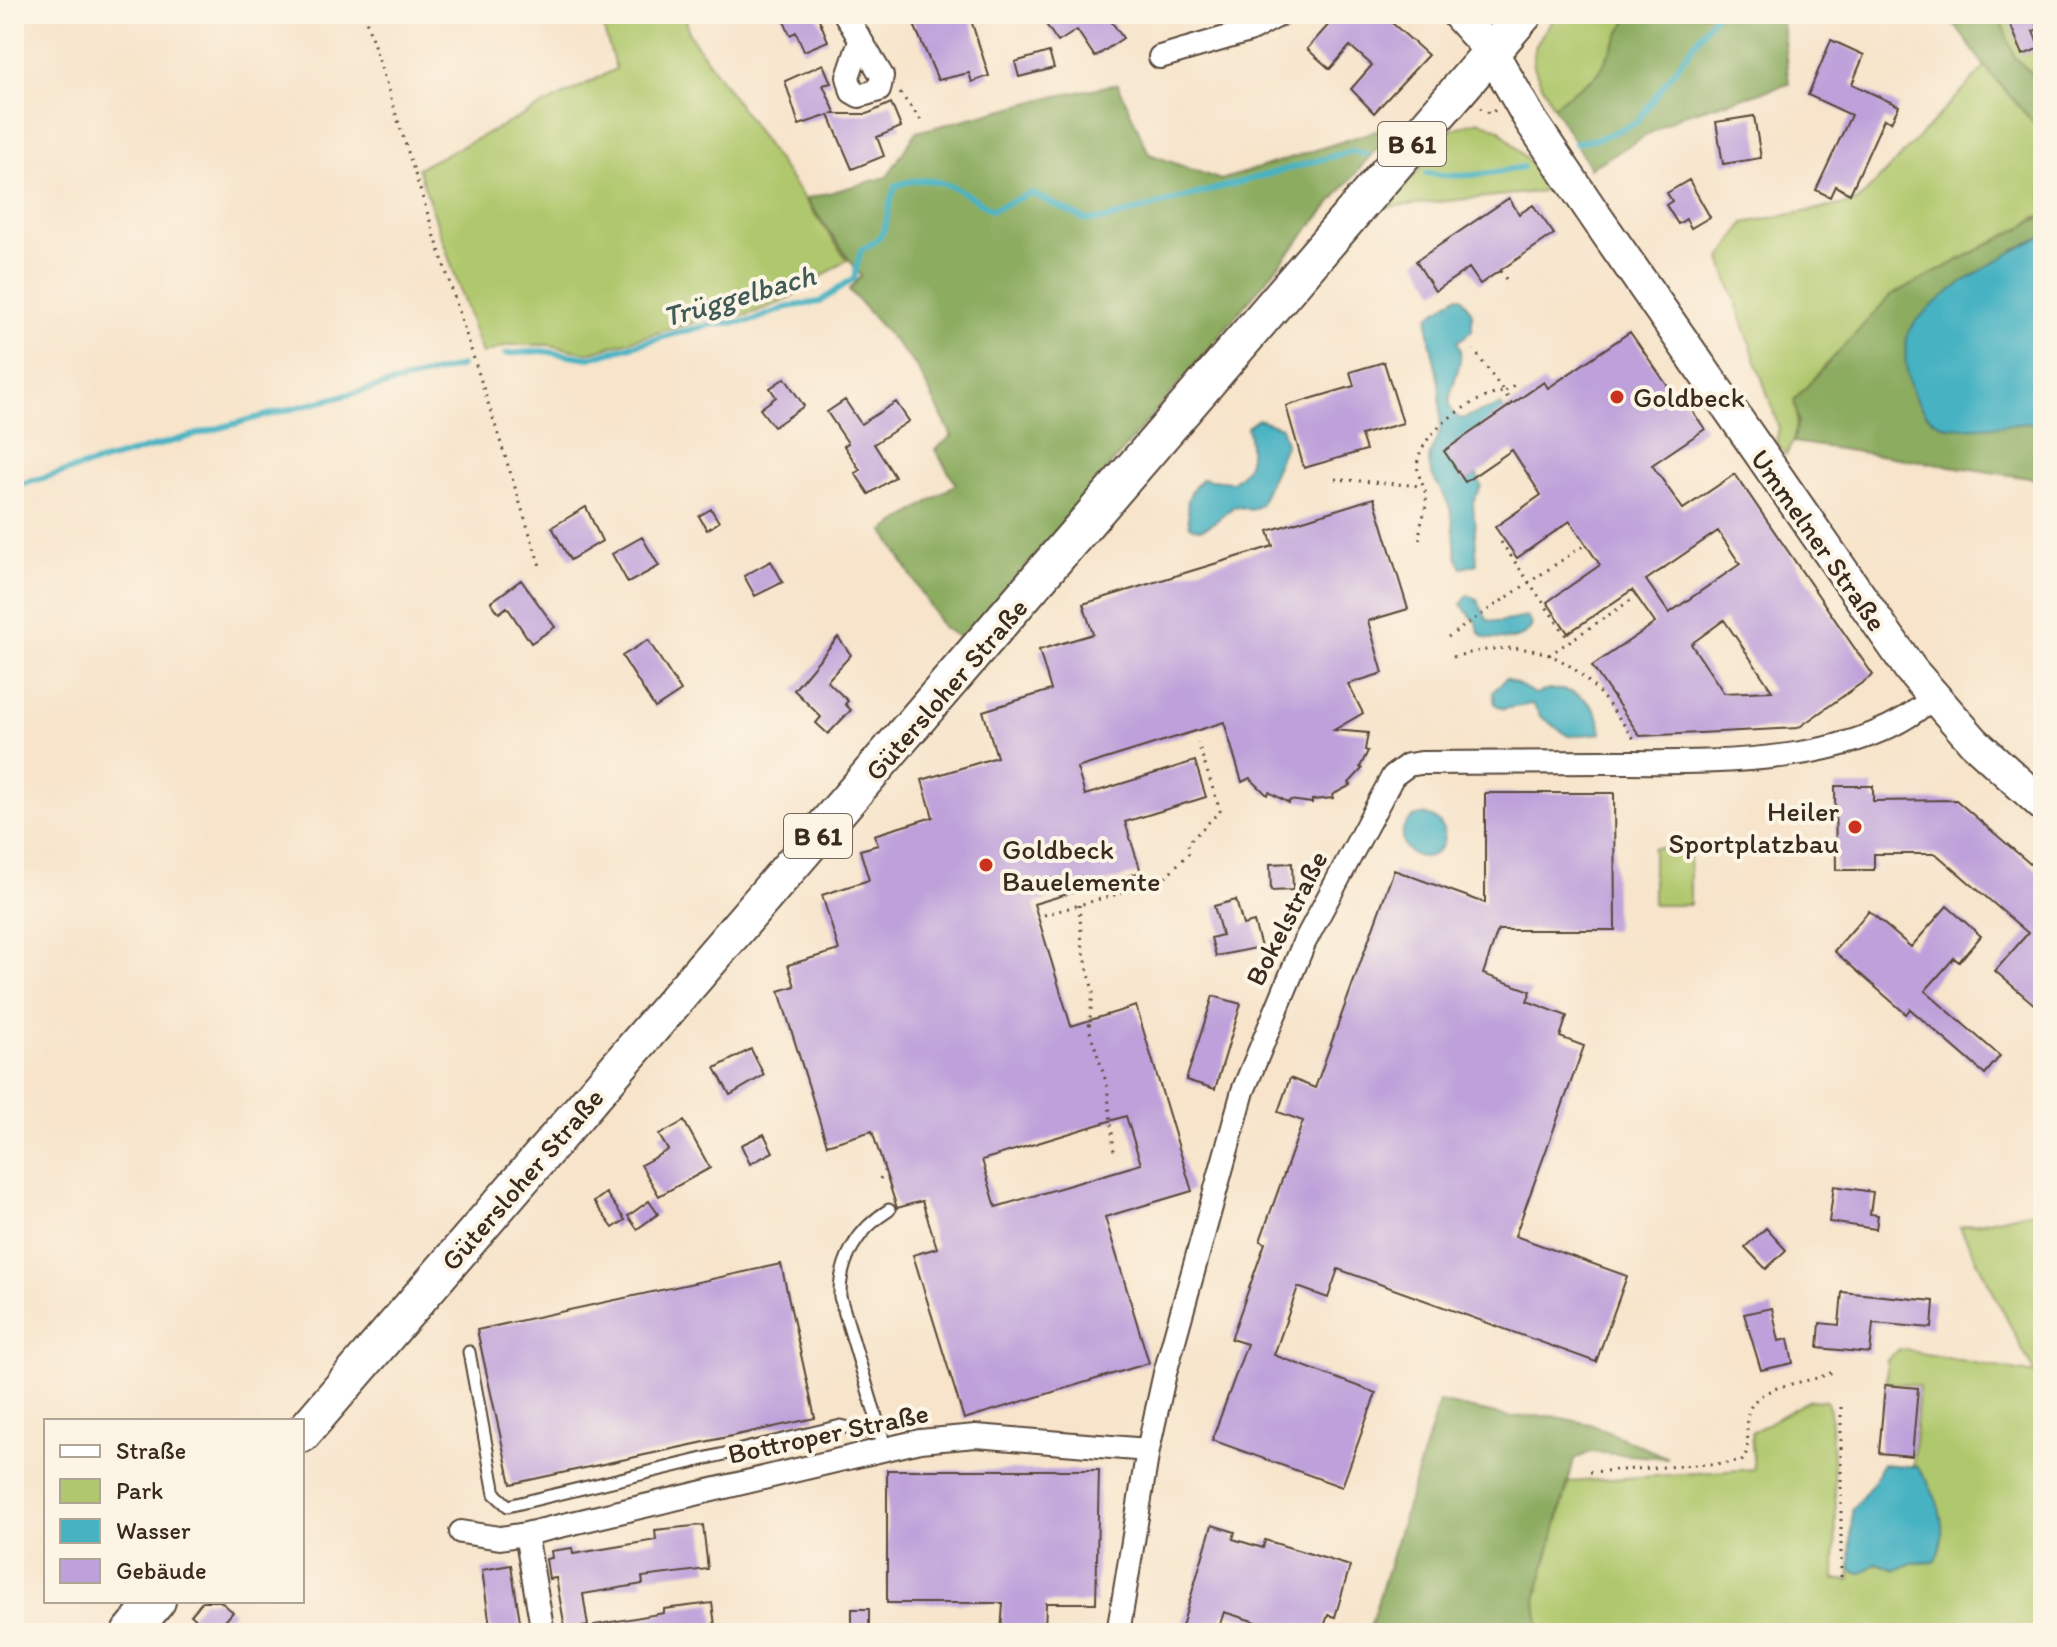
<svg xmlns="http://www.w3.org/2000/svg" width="2057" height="1647" font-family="Itim,sans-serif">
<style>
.green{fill:#b0c86d;stroke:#767946;stroke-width:2}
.forest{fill:#8cac60;stroke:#646b3f;stroke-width:2}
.water{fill:#46b2c2;stroke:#406e70;stroke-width:2}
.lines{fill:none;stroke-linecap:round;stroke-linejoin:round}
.stream{stroke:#46b2c2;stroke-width:6}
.building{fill:#bea1da;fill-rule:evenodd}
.service-casing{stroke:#574638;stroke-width:15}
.minor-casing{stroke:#574638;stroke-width:26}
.secondary-casing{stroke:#574638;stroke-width:36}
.primary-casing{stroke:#574638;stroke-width:40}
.path{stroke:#574638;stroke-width:3;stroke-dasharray:2 6;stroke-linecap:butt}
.service{stroke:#fff;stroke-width:11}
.minor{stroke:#fff;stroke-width:22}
.secondary{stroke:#fff;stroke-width:32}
.primary{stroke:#fff;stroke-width:36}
.poi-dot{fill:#c8321e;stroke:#fcf5e5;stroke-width:3}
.labels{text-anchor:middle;stroke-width:8;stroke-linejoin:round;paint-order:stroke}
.shield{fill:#fcf5e5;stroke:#75675a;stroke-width:2}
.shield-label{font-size:26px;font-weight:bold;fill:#3b2a1e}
.poi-label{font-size:28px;fill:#3b2a1e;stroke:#fcf5e5;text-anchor:start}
.street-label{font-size:28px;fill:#3b2a1e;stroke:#fcf5e5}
.water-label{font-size:30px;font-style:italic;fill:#3f5a57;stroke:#fcf5e5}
</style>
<rect width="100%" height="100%" fill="#fcf5e5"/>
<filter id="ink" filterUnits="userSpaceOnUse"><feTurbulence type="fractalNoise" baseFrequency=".0125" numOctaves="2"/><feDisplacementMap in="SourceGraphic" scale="16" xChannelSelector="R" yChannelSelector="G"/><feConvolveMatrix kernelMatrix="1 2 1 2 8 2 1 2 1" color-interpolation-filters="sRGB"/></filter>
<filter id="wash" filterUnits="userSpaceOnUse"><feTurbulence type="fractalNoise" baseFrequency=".006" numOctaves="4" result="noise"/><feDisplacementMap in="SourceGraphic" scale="32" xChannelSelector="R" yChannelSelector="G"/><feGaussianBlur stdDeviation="1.8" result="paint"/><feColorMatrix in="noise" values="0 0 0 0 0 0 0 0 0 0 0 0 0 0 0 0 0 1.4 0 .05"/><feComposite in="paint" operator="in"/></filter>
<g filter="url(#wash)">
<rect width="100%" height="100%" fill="#f7e4cb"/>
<path class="green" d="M599,14H685L689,34L847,260L782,302L747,315L715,316L588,353L549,345H508L482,354L418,168L616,69Z
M1558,14H1630L1598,74L1553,106C1529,58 1522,58 1558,14Z
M1998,14H2043V84L2015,58Z
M1985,67L2043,134V216L2036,217L1797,413L1796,435L1786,455L1776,442L1779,428L1721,259L1744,223L1857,202Z
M1479,121L1499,129L1555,190L1388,207L1452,129Z
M1653,848H1690V905H1653Z
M2043,1209V1633H1539L1536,1600L1569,1482L1754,1469L1751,1433L1809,1400L1826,1401L1830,1410L1836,1509L1835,1580H1849L1850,1568L1856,1573L1877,1563L1896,1570L1912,1563L1934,1562L1918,1467L1913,1466L1919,1386L1886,1382L1887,1360L1899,1349L2035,1374L1960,1227Z"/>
<path class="forest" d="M1630,14H1781L1789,84L1680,116L1590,168L1553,106L1598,74Z
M1947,14H1998L2015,58L2043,84V134L1985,67Z
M1118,84L1149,154L1221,180L1397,124L964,640L943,628L884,531L956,484L935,450L952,436L917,367L849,290L861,276L806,199L887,177L916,132L1047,98Z
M2043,216V236L2013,250L1916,401L1928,416L1946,426L2043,422V480L1793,442L1798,420L1794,400L1890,296Z
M1439,1402L1510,1417L1552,1416L1590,1424L1668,1458L1590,1452L1574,1460L1536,1600L1539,1633H1368Z"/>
<path class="water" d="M2043,236V422C2021,423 1963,431 1945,426C1929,421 1918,406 1912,391C1907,379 1903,351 1907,337C1917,305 2012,250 2043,236Z
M1457,296L1462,297L1472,313V331L1457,342C1472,366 1431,405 1461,419L1501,405L1504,410L1465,482L1477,474L1481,487L1473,502L1477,564L1462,568C1452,553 1456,526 1450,508C1445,492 1430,479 1429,462C1429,449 1436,444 1439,433C1442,422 1440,407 1440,396C1440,371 1425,337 1429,316Z
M1258,419L1281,427L1286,443L1260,505L1251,510L1235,506C1222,514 1205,537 1190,526C1185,504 1186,494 1202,479L1232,482C1254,468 1252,450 1247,427Z
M1468,595L1477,599L1487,620L1499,622L1527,617L1532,625C1525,643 1501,640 1485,638L1479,632L1477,623L1461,605Z
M1506,678L1535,694C1567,682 1598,697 1602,733L1568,736L1540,716L1533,704L1503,709L1495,704L1493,692Z
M1402 836a21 21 0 1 1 42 0a21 21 0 1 1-42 0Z
M1882,1464L1918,1467C1938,1494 1952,1530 1934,1562L1912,1563L1896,1570L1877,1563L1863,1573H1856L1850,1568L1852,1510L1873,1483Z"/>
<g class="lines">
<path class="stream" d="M1575,143L1600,138L1636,123L1716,14
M1426,173C1461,179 1489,174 1523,167
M506,354L542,351L589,358L677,333L714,324L751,321L788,307L820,302L854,278L861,250C896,234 882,213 896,186C932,170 962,190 992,210L1031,193L1086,220H1103L1352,151L1367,154
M14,486L248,420L461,366"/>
</g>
<g id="blocks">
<path class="building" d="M781,14H817L828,41L804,51L796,32L790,35Z
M927,14H969L989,76L972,82L969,73L938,80L912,20Z
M1039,14H1106L1123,38L1095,57L1077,30L1058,42Z
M1338,14H1382L1428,55L1374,113L1351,89L1372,65L1350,46L1330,69L1307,49Z
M2006,14H2032L2039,29L2033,31L2040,48L2023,55Z
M1831,40L1864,55L1852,84L1899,106L1891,122L1884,119L1850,194L1835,186L1830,197L1816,190L1851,115L1808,95Z
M1049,52L1054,68L1019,77L1015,62Z
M823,64L831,83L823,85L835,112L832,114H867L891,103L901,127L877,137L884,156L852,169L829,115L799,125L785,81Z
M1754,116L1761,158L1723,164L1716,122Z
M1689,180L1710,217L1691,228L1686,219L1678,224L1666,205L1672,201L1667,193Z
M1509,198L1519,214L1533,205L1554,234L1480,284L1469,268L1435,291L1416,261Z
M1630,332L1678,401L1683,398L1705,429L1652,465L1683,509L1735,474L1873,675L1798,728L1640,736L1592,666L1655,623L1632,590L1568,633L1547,602L1600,565L1570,521L1517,558L1495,527L1541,495L1512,450L1465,482L1444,451L1544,382L1548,388ZM1718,531L1740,564L1669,613L1646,580ZM1724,620L1748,655L1772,691L1724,693L1691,644Z
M1384,362L1403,423L1361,435L1366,450L1304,468L1286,406L1354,386L1350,372Z
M785,378L804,406L774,427L760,409L776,397L770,388Z
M845,400L861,424L896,402L909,421L874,444L895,477L869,494L855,473L860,470L844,446L848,443L827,412Z
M1374,498L1408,609L1368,621L1383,673L1348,684L1363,713L1334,730L1368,733L1365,750L1368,751L1360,767L1362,769L1349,783L1351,785L1332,795L1333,798L1312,800V803L1290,800L1289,803L1269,792L1267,795L1250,778L1242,782L1224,722L1077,768L1085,795L1195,761L1206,797L1125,822L1141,872L1034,904L1071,1026L1136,1006L1192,1191L1105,1217L1149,1363L964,1419L913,1255L937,1248L922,1201L897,1208L872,1131L827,1145L779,991L795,986L788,965L839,950L822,895L869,880L860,850L878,845L874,835L933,817L922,780L997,757L983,711L1051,690L1039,650L1093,634L1083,604L1273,546L1268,531ZM1126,1116L1141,1164L996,1207L982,1160Z
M586,507L602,541L570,560L552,527Z
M711,509L719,522L707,530L699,516Z
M642,537L659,566L628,583L612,554Z
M771,561L783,582L755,596L744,576Z
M521,580L555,627L531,643L507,607L499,613L491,602Z
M838,637L851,655L827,681L848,701L845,704L851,710L828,734L816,723L821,717L794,690Z
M648,640L681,691L655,708L622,656Z
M1835,786H1873V801L1956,800L2043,875V1012L1995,971L2028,933L1936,854H1874V870H1836Z
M1485,793H1614L1615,930H1498L1483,974L1531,991L1527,1001L1567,1016L1560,1037L1584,1046L1515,1236L1627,1276L1596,1362L1338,1269L1328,1298L1298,1287L1274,1355L1376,1393L1342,1487L1212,1440L1247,1344L1231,1339L1265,1243L1260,1241L1303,1121L1278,1112L1290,1078L1315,1088L1394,870L1485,903Z
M1292,863L1293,890L1271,891L1270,864Z
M1236,900L1243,925L1254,922L1261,947L1216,956L1211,938L1222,935L1214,906Z
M1947,906L1981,936L1959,962L1954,958L1925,991L2000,1056L1985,1074L1910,1009L1906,1014L1834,951L1869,911L1911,947Z
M1213,996L1241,1004L1215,1089L1186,1080Z
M751,1049L764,1075L730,1095L715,1068Z
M684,1121L710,1168L659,1196L641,1165L668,1150L659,1135Z
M764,1134L773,1152L750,1164L741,1145Z
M1834,1186L1873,1192L1870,1214L1878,1215L1876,1229L1829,1222Z
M606,1193L625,1220L613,1228L594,1202Z
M649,1201L658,1214L637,1229L628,1216Z
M1766,1228L1786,1250L1766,1269L1745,1247Z
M781,1264L815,1418L511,1484L477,1330Z
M1842,1292L1934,1301L1932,1328L1873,1323L1870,1353L1818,1348L1820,1323L1839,1325Z
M1772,1308L1779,1341L1788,1339L1793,1363L1761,1370L1744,1314Z
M1885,1385L1918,1388L1912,1456L1879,1453Z
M887,1470H1099L1096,1603H1046L1045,1633H1001L1003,1603H887Z
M703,1525L708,1569L642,1577L643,1584L583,1594L588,1626L581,1627L582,1633H566L556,1578L549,1579L546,1559L552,1558L551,1551L572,1548L573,1554L656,1540L655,1530Z
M1212,1525L1235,1532L1233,1539L1263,1548L1265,1540L1350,1566L1335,1617L1328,1615L1322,1633H1291L1224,1612L1217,1633H1180Z
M511,1565L522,1633H491L482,1570Z
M203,1601H220L233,1612L215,1633H189L199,1622L191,1615Z
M712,1603L716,1633H595L594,1625L664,1613V1609Z
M852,1609H869V1633H852Z"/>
</g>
</g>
<g filter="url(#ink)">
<use href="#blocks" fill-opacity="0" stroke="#574638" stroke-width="2"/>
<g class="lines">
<g class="service-casing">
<path id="service" d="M469,1352L495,1494L508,1506L841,1426L882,1435
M883,1440L840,1297C839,1260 858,1229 889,1210"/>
</g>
<g class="minor-casing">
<path id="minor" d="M845,14L882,76L879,90L859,96L852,92L848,77L860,41
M1160,57L1249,31L1281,14
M461,1532L500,1538L526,1534L920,1441L976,1436L1148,1450
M526,1534L543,1633
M1118,1633L1148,1450L1165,1373L1243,1091L1304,943L1393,776L1408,765L1421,763C1482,763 1543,762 1604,762C1702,762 1855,769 1932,698"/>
</g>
<g class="secondary-casing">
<path id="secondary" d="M1458,14L1491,51L1531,121L1596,217L1911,670L1974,742L2043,805"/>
</g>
<g class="primary-casing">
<path id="primary" d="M302,1434L1524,14
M130,1633L157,1601"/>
</g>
<path class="path" d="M364,14L541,569
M900,93L924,124
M1480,108L1491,114L1496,109
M1500,271L1506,279
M1512,404L1504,392L1514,385
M1335,479L1422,486
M1420,540C1418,524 1428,511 1426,496C1424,483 1415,474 1418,460C1424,429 1474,396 1504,392L1474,350
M1501,542L1570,641
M1448,637L1586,544
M1549,655L1634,598
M1453,657C1554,630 1583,667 1637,743
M1079,905L1082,943L1093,992L1089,1028L1107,1085L1114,1151
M1044,915L1160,882L1189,853L1188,843L1220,811L1198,743
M880,1179L884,1171
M1841,1407V1581
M1590,1472L1741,1462C1752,1449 1746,1434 1747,1419C1751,1381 1808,1386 1832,1372"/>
<use href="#service" class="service"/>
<use href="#minor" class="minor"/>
<use href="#secondary" class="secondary"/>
<use href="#primary" class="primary"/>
</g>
</g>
<g class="poi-dot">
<circle cx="1617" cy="397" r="8"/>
<circle cx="1855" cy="827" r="8"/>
<circle cx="986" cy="865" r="8"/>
</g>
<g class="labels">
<g class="shield">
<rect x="1378" y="122" width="68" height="44" rx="6"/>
<rect x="784" y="814" width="68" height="44" rx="6"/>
</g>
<g class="shield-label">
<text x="1412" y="153">B 61</text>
<text x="818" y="845">B 61</text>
</g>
<g class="poi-label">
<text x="1633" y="407">Goldbeck</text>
<text x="1839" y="821" text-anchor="end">Heiler<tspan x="1839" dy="32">Sportplatzbau</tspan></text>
<text x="1002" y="859">Goldbeck<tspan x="1002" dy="32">Bauelemente</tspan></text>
</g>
<g class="street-label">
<text transform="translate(1819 540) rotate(55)" y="10">Ummelner Straße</text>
<text transform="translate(946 689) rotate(-49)" y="10">Gütersloher Straße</text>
<text transform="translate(1286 918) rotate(-63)" y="10">Bokelstraße</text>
<text transform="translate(522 1179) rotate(-49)" y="10">Gütersloher Straße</text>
<text transform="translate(828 1433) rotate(-12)" y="10">Bottroper Straße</text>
</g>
<g class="water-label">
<text transform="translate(739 296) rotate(-16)" y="10">Trüggelbach</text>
</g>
</g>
<rect width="2057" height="1647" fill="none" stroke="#fcf5e5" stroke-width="48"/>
<rect x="44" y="1419" width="260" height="184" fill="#fcf5e5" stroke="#afa495" stroke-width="2"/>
<rect x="60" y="1445" width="40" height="12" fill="#ffffff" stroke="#afa495" stroke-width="2"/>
<text x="116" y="1459" font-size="24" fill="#3b2a1e">Straße</text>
<rect x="60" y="1479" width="40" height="24" fill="#b0c86d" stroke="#afa495" stroke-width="2"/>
<text x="116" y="1499" font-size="24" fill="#3b2a1e">Park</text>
<rect x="60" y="1519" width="40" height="24" fill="#46b2c2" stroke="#afa495" stroke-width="2"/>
<text x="116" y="1539" font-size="24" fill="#3b2a1e">Wasser</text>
<rect x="60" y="1559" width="40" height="24" fill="#bea1da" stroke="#afa495" stroke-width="2"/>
<text x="116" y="1579" font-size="24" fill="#3b2a1e">Gebäude</text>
</svg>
